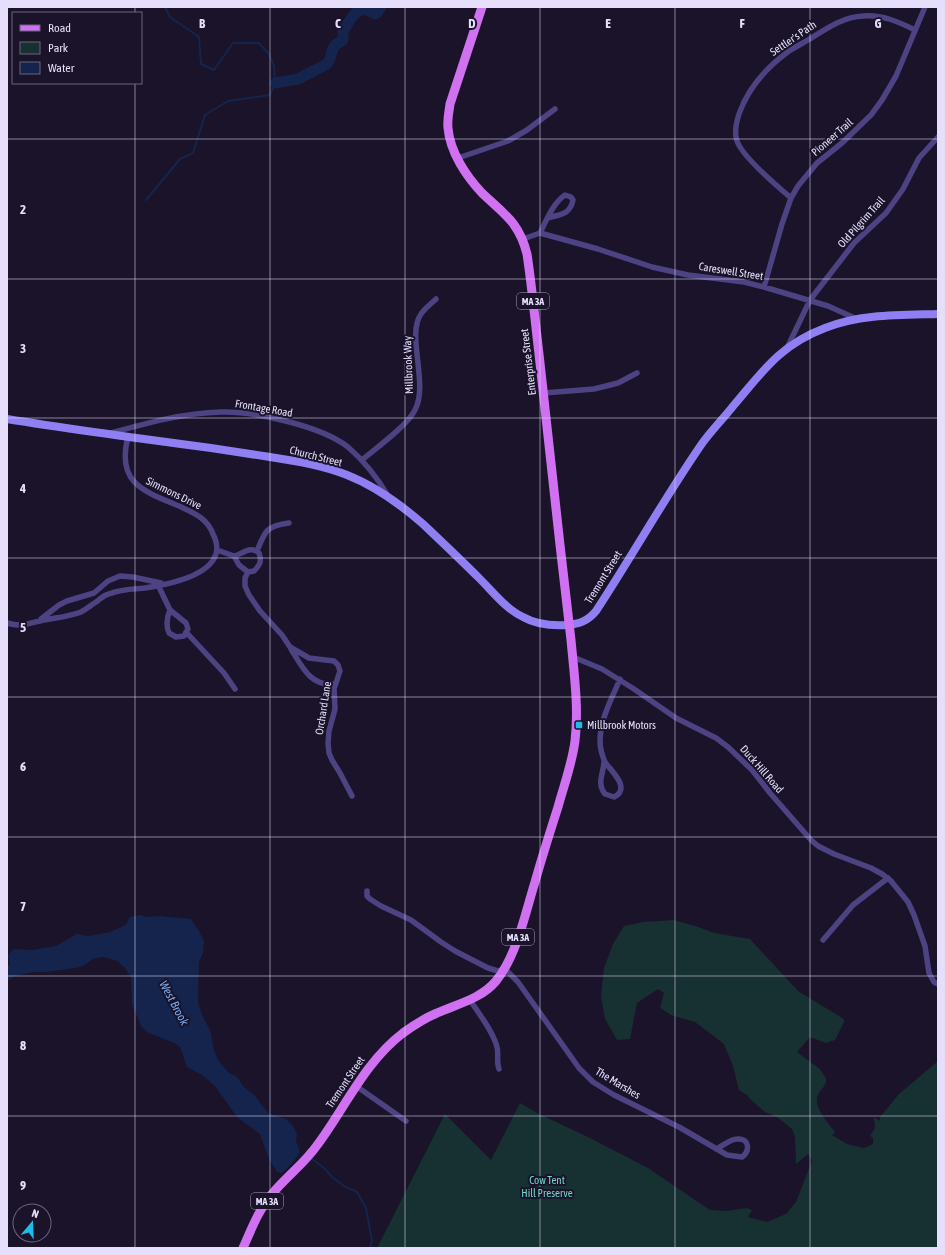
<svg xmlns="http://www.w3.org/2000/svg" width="945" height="1255" font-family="'Asap Condensed',sans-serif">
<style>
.green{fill:#173032}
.water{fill:#15244c}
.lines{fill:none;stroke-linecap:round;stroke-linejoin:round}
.stream{stroke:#15244c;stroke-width:2}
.river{stroke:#15244c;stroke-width:11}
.street{stroke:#4d4383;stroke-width:5.5}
.secondary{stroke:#8f7ff2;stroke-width:8}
.primary{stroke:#cf71f0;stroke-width:9}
.grid{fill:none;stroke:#e5dffc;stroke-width:1;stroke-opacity:0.55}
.poi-dot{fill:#1ebde8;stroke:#1a1329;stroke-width:1.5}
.labels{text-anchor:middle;stroke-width:4;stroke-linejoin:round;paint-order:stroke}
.shield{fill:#1a1329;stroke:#a8a2bd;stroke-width:1}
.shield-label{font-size:10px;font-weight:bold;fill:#e5dffc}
.street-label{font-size:11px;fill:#e5dffc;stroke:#1a1329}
.poi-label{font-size:11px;fill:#e5dffc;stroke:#1a1329;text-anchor:start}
.park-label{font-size:11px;fill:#71d6c8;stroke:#1a1329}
.water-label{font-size:12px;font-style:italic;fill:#77abf1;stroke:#1a1329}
.grid-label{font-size:13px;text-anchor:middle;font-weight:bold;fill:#e5dffc;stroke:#1a1329;stroke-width:4;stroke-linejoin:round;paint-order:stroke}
</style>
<rect width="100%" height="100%" fill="#1a1329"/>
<path class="green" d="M674,920L698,927L714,933L750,939L798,991L844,1019V1022L835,1040L826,1043L810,1037L797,1052L820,1069C821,1072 825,1075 826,1079C827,1085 822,1088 819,1093C811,1105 828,1123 835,1132L832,1135L847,1144L864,1148L873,1144V1138L870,1136L875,1128L874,1117L880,1121V1117L899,1094L938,1061V1248H377L445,1114L491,1160L520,1103L539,1114L590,1138L648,1168L710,1210L726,1211L747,1208L752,1210L748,1217L767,1222L786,1214L796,1202L812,1161L808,1154L796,1164L795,1137L792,1129L777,1117L765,1112L750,1099L748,1096L739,1090L733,1066L724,1044L695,1022L671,1015L660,1008L664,993L658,989L637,1003L630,1039L617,1040L605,1019L601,997L604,968L613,944L624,926L643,922Z"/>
<path class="water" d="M141,915L146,917L160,916L191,919L199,931L204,941L203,953L199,962L198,1002L202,1015L211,1032L213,1047L218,1060L228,1072L237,1077L243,1086L255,1096L268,1113L286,1119L293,1126L297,1134L296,1140L300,1153C293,1161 290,1167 281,1173L277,1172L268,1157L260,1134L238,1118L214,1085L202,1075L187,1067L180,1047L176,1044L147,1032L141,1026L132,1004L131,978L125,968L117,961L103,957L93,959L83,966L76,968L47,972H34L14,976L11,979L7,980V966L10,964L8,956L12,950L15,949L33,950L56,946L77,934L88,936L110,932L126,925L130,917Z"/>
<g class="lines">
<path class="stream" d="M146,200L180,159L193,153L205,115L228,101L270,95L275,83L274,66L269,54L259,43H233L214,70L201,64L199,37L170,17L165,7
M312,1159L324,1168L332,1177L344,1186L357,1192L366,1208L372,1241L370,1248"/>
<path class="river" d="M275,83L298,79L327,64L330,59L332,51L335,45L343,40V31C349,23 354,8 366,10C368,10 372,13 375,14L378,12L381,7"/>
<path class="street" d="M458,158L508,141L527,130L555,109
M791,198C778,187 742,156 737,141C734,132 736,123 739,114C748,88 767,67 789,51C797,46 805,42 813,37C829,27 844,17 863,16C881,14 899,22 915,30
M540,233C546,221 553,203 565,195L571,197L573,200C570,215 560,214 548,218
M523,239L540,233L598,249L652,267L688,275L744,282L764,287L828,306L857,319
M764,287L782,224L791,198L798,186L817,163L842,143L871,115L882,100L896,76L925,7
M787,348L810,300L854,243L886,213L903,189L919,158L938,137
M544,393L594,389L618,383L637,373
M111,433C147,423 183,413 221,412C254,411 321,426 348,447C364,461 377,477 388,496
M362,460C376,448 407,426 415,410C429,384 406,335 421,314C425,308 431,304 436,299
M217,550L234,556L239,565L248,572L254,571C260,565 262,561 259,553C250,545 243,554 234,556
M257,551C265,531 266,526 289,523
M248,572L245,578V586L249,595L260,611L282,635L290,647L309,658L334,661L338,665L340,671L334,689L335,709L329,731L328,743L329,753L332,760L340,773L352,796
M158,585L170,610
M170,610L186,623L188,629L184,636L176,637L169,633C166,626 167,617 170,610Z
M41,619L59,605L67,601L94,593L108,581L120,576L133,577L161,583
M7,623C11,624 15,625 19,625C26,625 33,622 40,621C53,618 68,617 81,612C87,609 91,605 96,602C100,599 104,595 109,594C120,589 132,589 145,588C165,585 209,577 216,554C218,547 216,540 213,534C207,518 194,513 179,506C143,491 116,483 128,437
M186,632L224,673L235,689
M291,649C302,667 311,687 335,684
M573,657L602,669L634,689L676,718L716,738L728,747L752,770L770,793L811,840L818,846L834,854L871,868L882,874L891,881L908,902L914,915L925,946L929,973L934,982L938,984
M604,761C604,773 596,783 605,794L614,797C632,788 610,770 605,762C603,758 602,754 601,750C596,726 611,701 620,679
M367,891V896L370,899L381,906L411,920L441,942L455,951L488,968L498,971L505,969
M823,940L853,905L888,878
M505,969L518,982L579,1068L593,1082L614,1095L679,1127L727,1155L742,1157C750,1151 750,1138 737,1139C730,1139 723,1146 716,1149
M470,1000C479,1014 493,1031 497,1047C499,1054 496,1062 499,1069
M356,1086L406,1121"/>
<path class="secondary" d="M7,419C75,430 143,439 211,448C231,451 250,454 270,457C296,461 322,465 347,475C375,486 400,504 423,524C442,542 461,560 480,579C493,592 506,609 523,617C537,625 551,626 567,625C579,624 588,621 596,611C632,556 664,499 701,445C711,431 723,419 734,405C763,371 780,345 825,328C860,314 900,315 938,314"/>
<path class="primary" d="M243,1248C251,1230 259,1209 272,1194C287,1176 305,1163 318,1144C346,1106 365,1062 403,1033C414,1025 425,1018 437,1013C457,1004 481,999 496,981C517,955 525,914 535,882C542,857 550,832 558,807C564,785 572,764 575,741C579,708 574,673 571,640C567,608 564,577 560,545C553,481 546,418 539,354C535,321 532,287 527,254C519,222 504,214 482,193C466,176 450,152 448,128C447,120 449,112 450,104L482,7"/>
</g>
<path class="grid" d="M135,7V13M270,7V1248M405,7V1248M540,7V1248M675,7V1248M810,7V1248M135,83V1248M7,139H938M7,279H938M7,418H938M7,558H938M7,697H938M7,837H938M7,976H938M7,1116H938"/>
<rect class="poi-dot" x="575" y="721" width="8" height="8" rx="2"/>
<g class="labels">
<g class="shield">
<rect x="517" y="293" width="32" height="16" rx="3"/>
<rect x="502" y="929" width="32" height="16" rx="3"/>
<rect x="251" y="1193" width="32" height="16" rx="3"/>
</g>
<g class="shield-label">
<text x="533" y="305">MA 3A</text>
<text x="518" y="941">MA 3A</text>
<text x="267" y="1205">MA 3A</text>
</g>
<g class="street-label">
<text transform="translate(793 38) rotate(-34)" y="4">Settler's Path</text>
<text transform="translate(832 137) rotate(-41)" y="4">Pioneer Trail</text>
<text transform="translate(861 222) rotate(-48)" y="4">Old Pilgrim Trail</text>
<text transform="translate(731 271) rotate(9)" y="4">Careswell Street</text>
<text transform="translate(528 362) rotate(-97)" y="4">Enterprise Street</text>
<text transform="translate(408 365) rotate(-92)" y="4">Millbrook Way</text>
<text transform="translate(264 408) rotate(10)" y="4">Frontage Road</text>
<text transform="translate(316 456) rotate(14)" y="4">Church Street</text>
<text transform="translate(174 493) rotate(26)" y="4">Simmons Drive</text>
<text transform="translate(603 577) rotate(-58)" y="4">Tremont Street</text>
<text transform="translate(323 708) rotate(-81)" y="4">Orchard Lane</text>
<text transform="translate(762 769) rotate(49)" y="4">Duck Hill Road</text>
<text transform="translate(345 1082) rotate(-56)" y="4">Tremont Street</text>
<text transform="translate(618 1083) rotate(31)" y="4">The Marshes</text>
</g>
<g class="poi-label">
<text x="587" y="729">Millbrook Motors</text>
</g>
<g class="park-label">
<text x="547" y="1184">Cow Tent<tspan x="547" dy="13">Hill Preserve</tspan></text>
</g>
<g class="water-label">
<text transform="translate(174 1003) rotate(62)" y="4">West Brook</text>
</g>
</g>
<g class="grid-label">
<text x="202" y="28">B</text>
<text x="338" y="28">C</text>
<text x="472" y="28">D</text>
<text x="608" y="28">E</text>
<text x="742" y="28">F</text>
<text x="878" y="28">G</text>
<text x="23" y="214">2</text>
<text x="23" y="353">3</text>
<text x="23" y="493">4</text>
<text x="23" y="632">5</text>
<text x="23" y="771">6</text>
<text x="23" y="911">7</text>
<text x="23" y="1050">8</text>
<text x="23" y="1190">9</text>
</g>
<rect width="945" height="1255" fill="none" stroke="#e5dffc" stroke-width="16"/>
<rect x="12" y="12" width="130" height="72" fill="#1a1329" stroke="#6b657d"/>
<rect x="20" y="25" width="20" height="6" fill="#cf71f0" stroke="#6b657d"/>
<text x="48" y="32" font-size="12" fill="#e5dffc">Road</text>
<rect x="20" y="42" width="20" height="12" fill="#173032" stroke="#6b657d"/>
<text x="48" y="52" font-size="12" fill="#e5dffc">Park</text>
<rect x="20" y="62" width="20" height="12" fill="#15244c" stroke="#6b657d"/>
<text x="48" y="72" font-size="12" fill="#e5dffc">Water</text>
<g transform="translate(32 1223) rotate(19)"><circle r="19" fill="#1a1329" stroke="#6b657d"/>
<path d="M0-3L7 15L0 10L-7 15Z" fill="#1ebde8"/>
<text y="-6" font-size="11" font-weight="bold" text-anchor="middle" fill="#e5dffc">N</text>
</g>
</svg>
